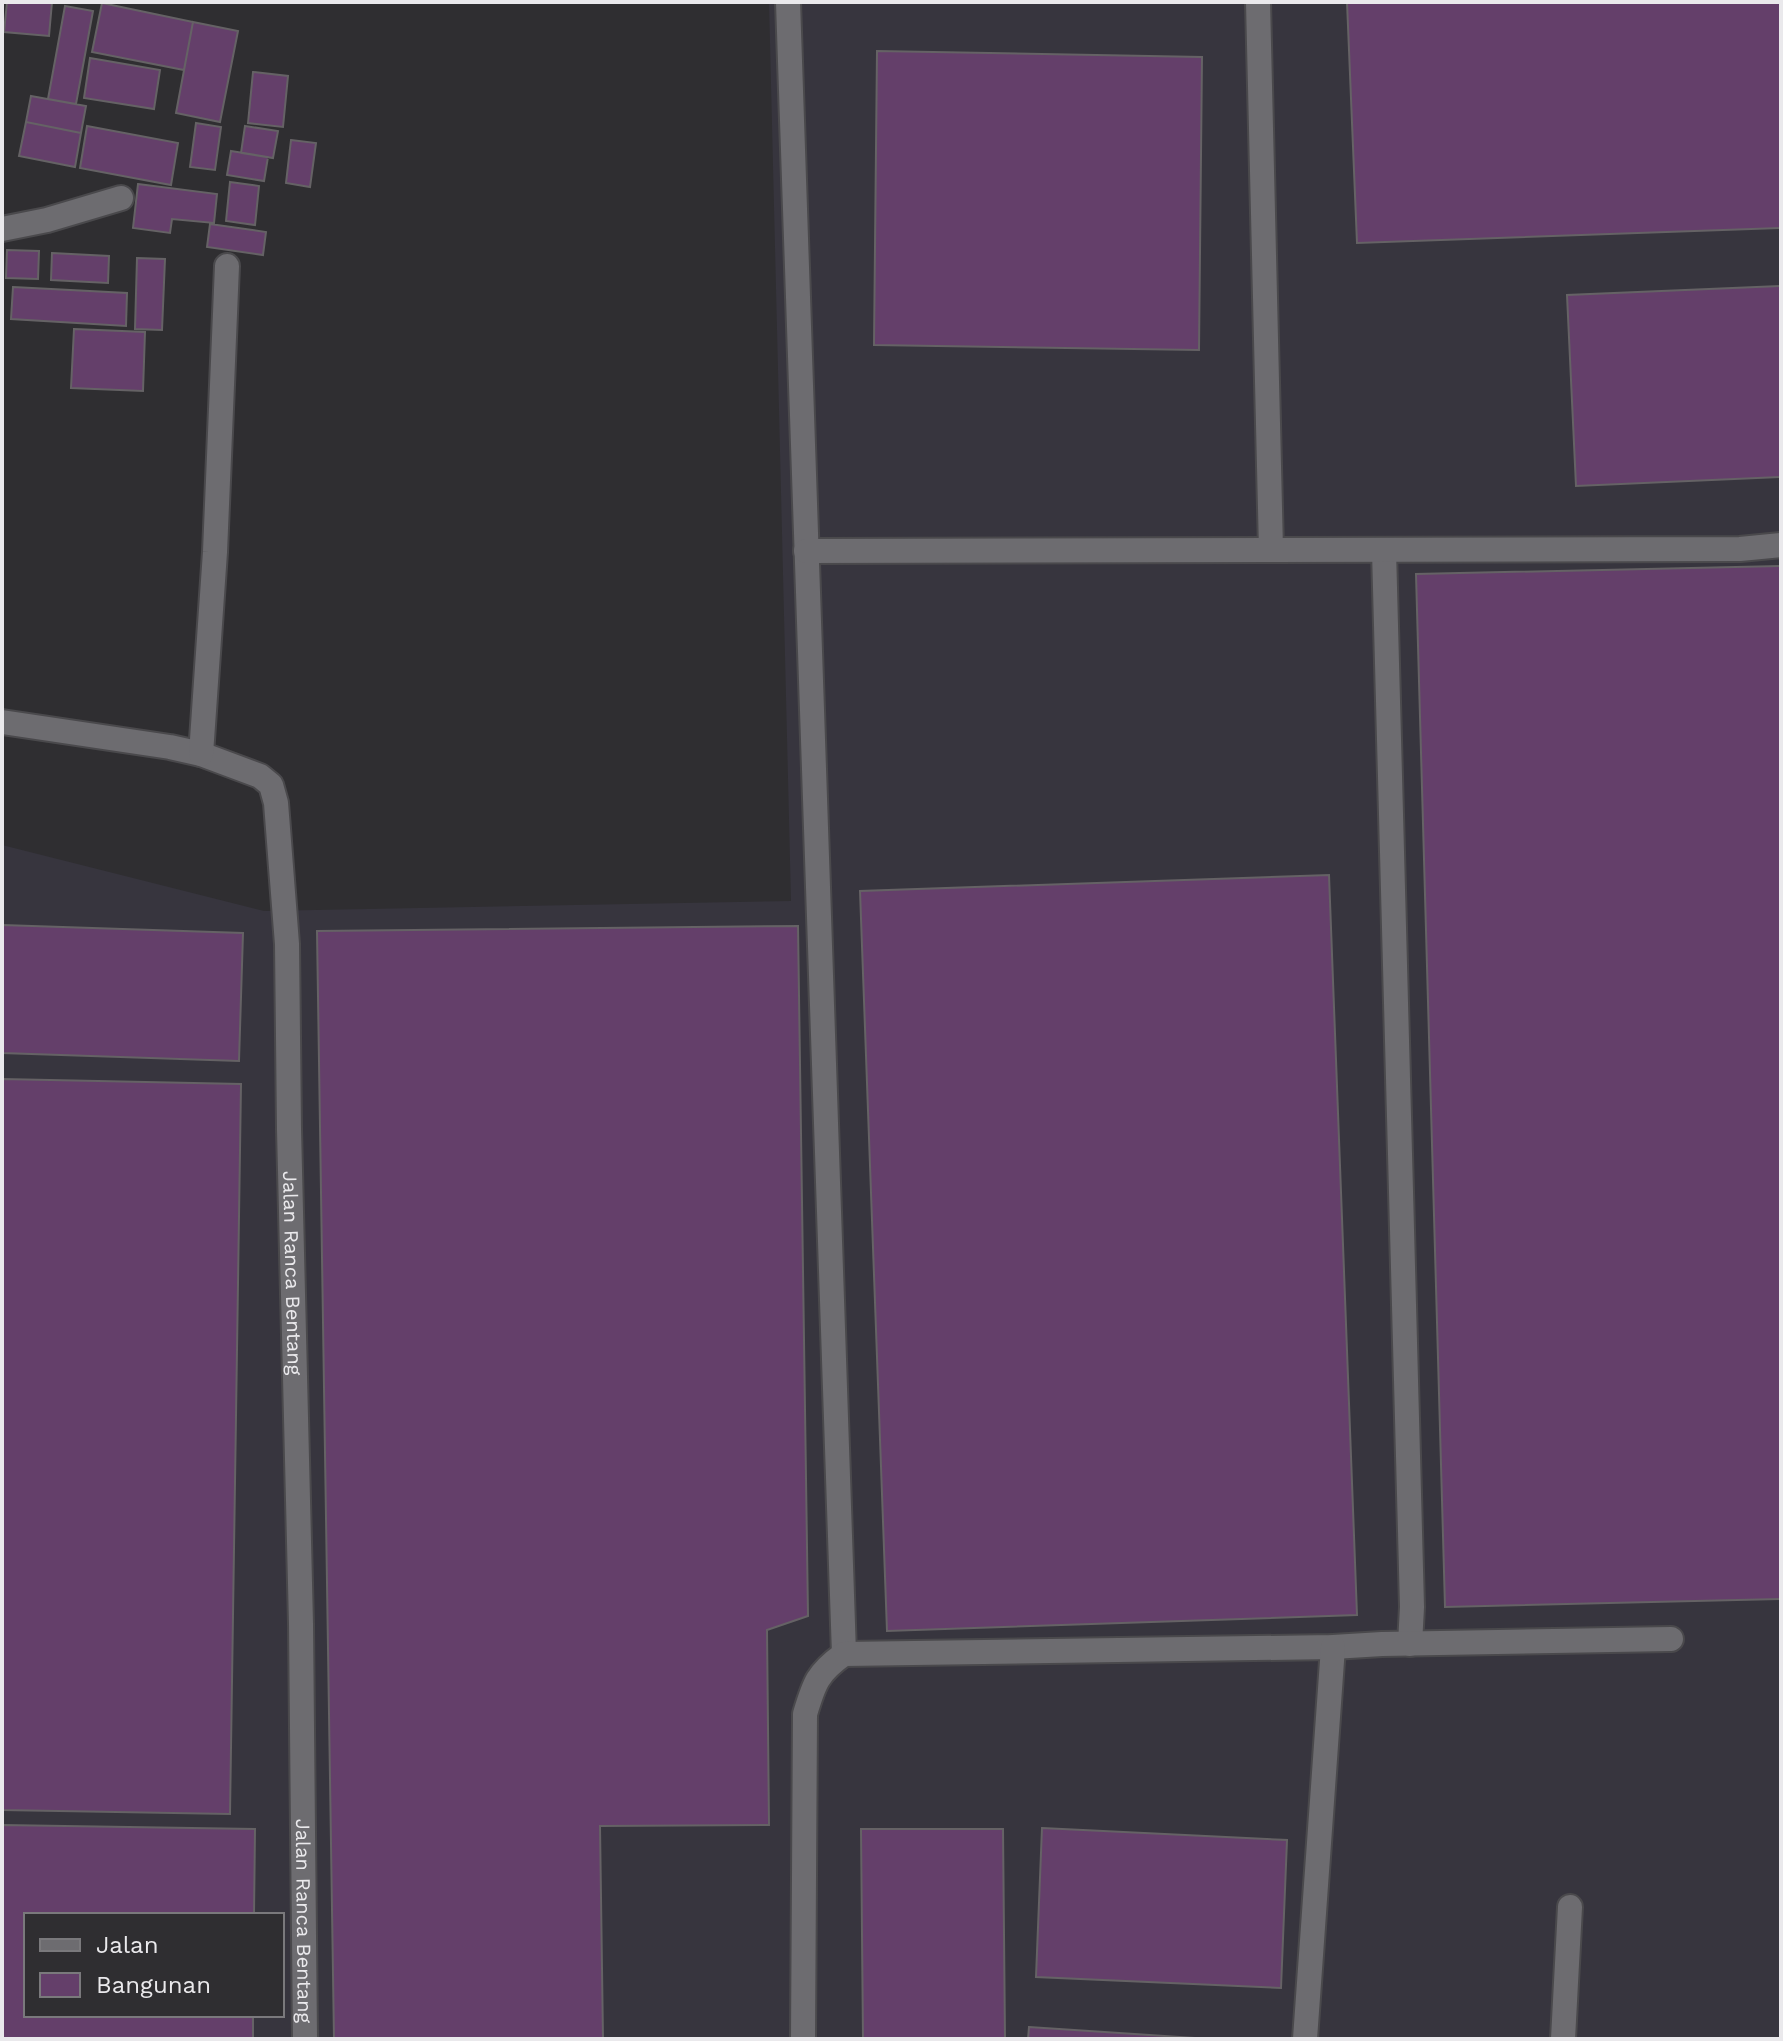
<svg xmlns="http://www.w3.org/2000/svg" width="1783" height="2041" font-family="'Work Sans',sans-serif">
<style>
.built{fill:#37353e;fill-rule:evenodd}
.building{fill:#643f6a;stroke:#656265;stroke-width:2}
.lines{fill:none;stroke-linecap:round;stroke-linejoin:round}
.minor-casing{stroke:#4a494c;stroke-width:28}
.minor{stroke:#6d6c70;stroke-width:24}
.labels{text-anchor:middle;stroke-width:6;stroke-linejoin:round;paint-order:stroke}
.street-label{font-size:20px;fill:#eae9ec;stroke:#2f2e31}
</style>
<rect width="100%" height="100%" fill="#2f2e31"/>
<path class="built" d="M769,2H1781V2039H2V845L264,911L791,901ZM26,1915H282V2015H26Z"/>
<path class="building" d="M7,2H52L49,36L4,32Z
M1347,2H1781V228L1357,243Z
M102,3L193,22L184,70L92,52Z
M65,6L93,11L76,104L48,99Z
M193,22L238,31L220,122L176,113Z
M877,51L1202,57L1199,350L874,345Z
M90,58L160,70L154,109L84,98Z
M253,72L288,76L283,127L248,123Z
M31,96L86,106L81,133L26,122Z
M26,122L81,133L75,167L19,156Z
M196,123L221,127L215,170L190,167Z
M87,126L178,143L171,185L80,168Z
M245,126L278,131L273,158L241,153Z
M291,140L316,143L310,187L286,183Z
M231,151L268,157L264,181L227,175Z
M230,182L259,186L255,225L226,221Z
M138,184L217,194L214,223L172,219L170,233L133,228Z
M210,224L266,232L263,255L207,247Z
M7,250L39,251L38,279L6,278Z
M52,253L109,256L108,283L51,280Z
M137,258L165,259L162,330L135,329Z
M1781,286V477L1576,486L1567,295Z
M13,287L127,293L126,326L11,319Z
M74,329L145,332L143,391L71,388Z
M1781,566V1599L1445,1607L1416,574Z
M1329,875L1357,1615L887,1631L860,891Z
M2,925L243,933L239,1061L2,1053Z
M798,926L808,1616L767,1630L769,1825L600,1826L603,2039H334L317,931Z
M2,1079L241,1084L230,1814L2,1810Z
M2,1825L255,1829L254,1915H26V2015H253V2039L2,2038Z
M1042,1828L1287,1840L1281,1988L1036,1977Z
M861,1829H1003L1005,2039H863Z
M1029,2027L1210,2039H1028Z"/>
<g class="lines">
<g class="minor-casing">
<g id="minor">
<path d="M788,2L844,1654"/>
<path d="M1258,2L1271,550"/>
<path d="M2,229L47,220L121,198"/>
<path d="M1384,550L1412,1607L1410,1644"/>
<path d="M806,551L1740,549L1781,545"/>
<path id="s1" d="M2,722L170,747L201,754L260,776L271,785L276,803L287,944L289,1129L301,1624L305,2039"/>
<path d="M201,754L215,552L227,266"/>
<path d="M803,2039L805,1714C814,1684 817,1673 844,1654L1333,1647L1382,1644L1671,1639"/>
<path d="M1305,2039L1333,1647"/>
<path d="M1563,2039L1570,1907"/>
</g>
</g>
<use href="#minor" class="minor"/>
</g>
<g class="labels">
<g class="street-label">
<text dy="7" stroke="none"><textPath href="#s1" startOffset="768">Jalan Ranca Bentang</textPath></text>
<text dy="7" stroke="none"><textPath href="#s1" startOffset="1416">Jalan Ranca Bentang</textPath></text>
</g>
</g>
<rect width="1783" height="2041" fill="none" stroke="#eae9ec" stroke-width="8"/>
<rect x="24" y="1913" width="260" height="104" fill="#2f2e31" stroke="#7a797c" stroke-width="2"/>
<rect x="40" y="1939" width="40" height="12" fill="#6d6c70" stroke="#7a797c" stroke-width="2"/>
<text x="96" y="1953" font-size="24" fill="#eae9ec">Jalan</text>
<rect x="40" y="1973" width="40" height="24" fill="#643f6a" stroke="#7a797c" stroke-width="2"/>
<text x="96" y="1993" font-size="24" fill="#eae9ec">Bangunan</text>
</svg>
